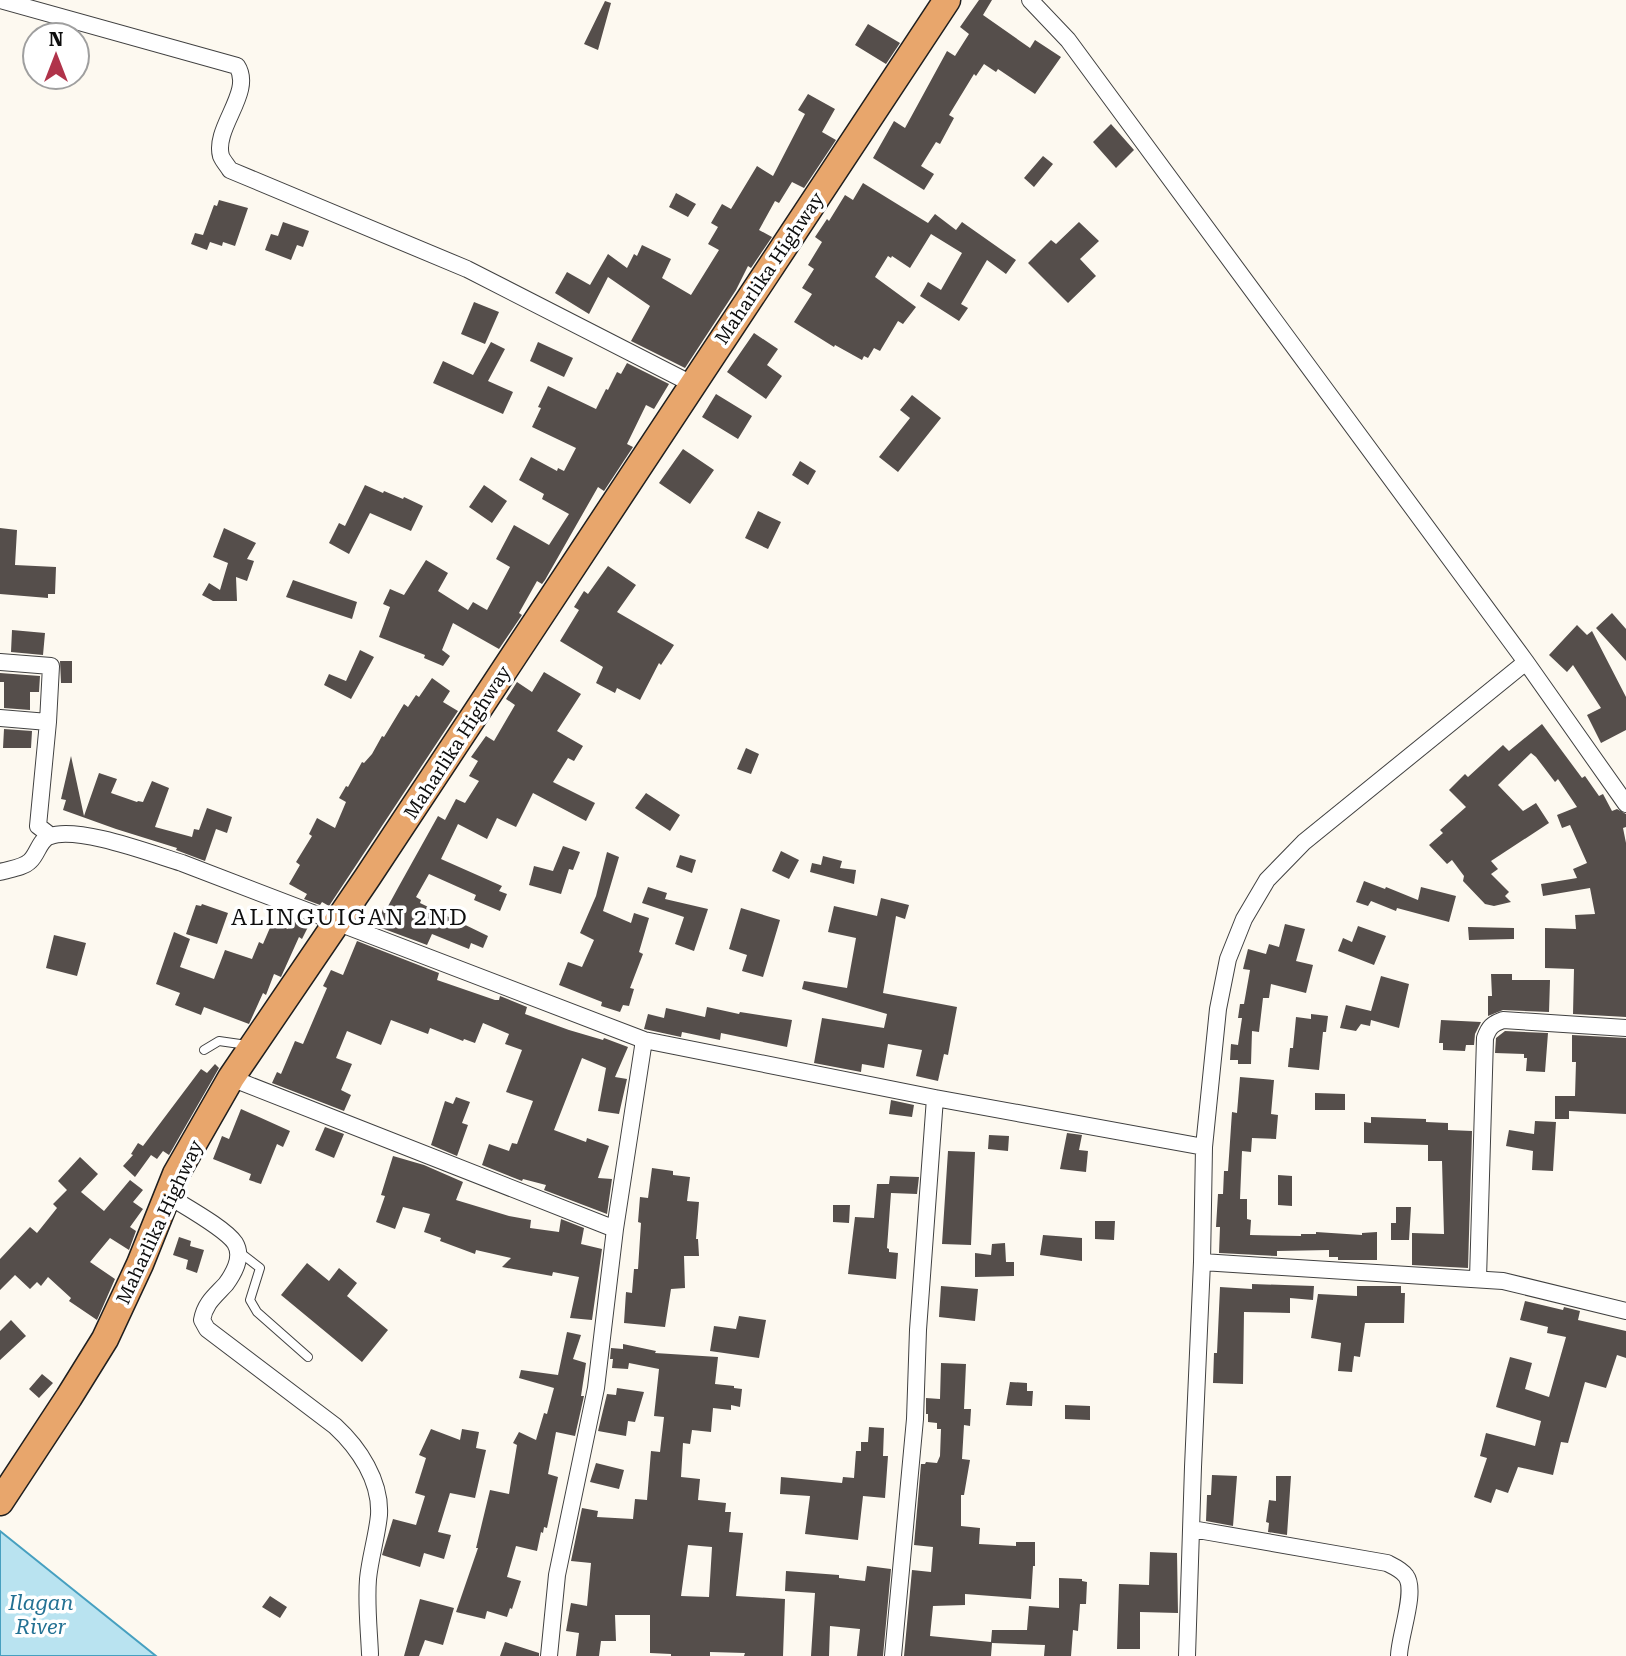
<svg xmlns="http://www.w3.org/2000/svg" width="1626" height="1656" font-family="'Roboto Serif',serif">
<style>
.water{fill:#b9e3f0;stroke:#47a0c0;stroke-width:2}
.building{fill:#554e4b;fill-rule:evenodd}
.lines{fill:none;stroke-linecap:round;stroke-linejoin:round}
.service-casing{stroke:#414141;stroke-width:10}
.minor-casing{stroke:#414141;stroke-width:18}
.trunk-casing{stroke:#1f1f1f;stroke-width:29}
.service{stroke:#fff;stroke-width:8}
.minor{stroke:#fff;stroke-width:16}
.trunk{stroke:#e8a66c;stroke-width:26}
.labels{text-anchor:middle;stroke-width:7;stroke-linejoin:round;paint-order:stroke}
.street-label{font-size:19px;fill:#0e0e0e;stroke:#fff}
.water-label{font-size:21px;font-style:italic;fill:#237193;stroke:#fff}
.quarter-label{font-size:23px;letter-spacing:2px;fill:#0e0e0e;stroke:#fff}
</style>
<rect width="100%" height="100%" fill="#fdf9f0"/>
<path class="water" d="M0,1531L156,1656H0Z"/>
<path class="building" d="M979,0H992L983,15L1030,48L1035,40L1061,57L1035,94L998,69L996,72L984,64L976,76L974,74L949,115L954,118L940,144L936,142L921,166L934,174L924,190L873,158L894,121L905,128L947,51L955,56L969,34L960,27Z
M605,1L611,3L598,50L584,44Z
M868,24L900,43L886,64L855,45Z
M808,94L835,109L822,132L836,140L804,188L792,182L779,203L775,201L759,230L772,237L751,268L748,266L736,290L685,368L631,341L650,306L608,277L589,314L555,293L567,272L590,285L608,254L627,268L634,254L637,256L642,245L671,259L662,278L691,295L719,250L708,244L718,227L711,223L722,204L731,209L757,166L773,176L805,114L798,110Z
M1111,124L1134,150L1116,168L1093,142Z
M1043,156L1053,164L1034,187L1024,178Z
M863,183L928,223L935,214L956,230L962,222L1016,260L1006,274L987,260L961,304L968,308L959,321L920,296L928,282L941,290L962,253L931,234L910,268L892,256L891,258L888,256L875,277L916,307L903,324L898,321L880,351L874,348L868,358L864,356L862,360L835,345L834,347L794,322L812,294L802,288L814,269L808,265L822,242L815,237L827,219L829,221L845,195L853,200Z
M676,193L696,204L688,217L669,207Z
M219,200L248,208L235,246L223,242L222,246L210,242L207,250L191,244L195,233L203,235L214,205L217,206Z
M283,222L309,231L303,247L297,245L291,260L265,250L271,234L278,236Z
M1079,222L1099,241L1080,259L1096,276L1068,303L1028,263L1051,240L1056,244Z
M474,302L499,312L485,344L461,334Z
M754,333L778,349L767,365L782,376L766,399L727,372Z
M491,342L505,349L488,381L513,392L503,414L433,383L443,361L473,375Z
M538,342L573,358L564,377L530,361Z
M627,363L669,384L654,409L646,405L627,444L633,447L604,491L598,487L545,580L542,584L537,581L519,613L522,615L499,649L453,623L442,650L450,656L443,666L424,658L425,655L379,637L390,607L383,604L390,589L404,595L426,560L448,573L438,591L468,610L473,602L487,610L510,567L496,559L514,525L549,545L569,514L542,499L544,494L519,480L531,457L557,471L558,468L564,471L576,448L532,427L541,408L538,407L548,386L596,409L606,389L608,390L617,372L621,374Z
M716,394L752,416L738,439L702,417Z
M912,395L941,418L898,472L879,457L910,418L900,410Z
M683,449L714,470L690,504L659,483Z
M800,461L816,471L808,485L792,475Z
M365,485L383,493L384,491L403,499L404,497L423,506L411,531L370,513L349,554L329,543L339,523L345,526Z
M484,485L507,501L492,523L469,507Z
M758,511L781,522L768,549L745,538Z
M0,528L17,530L15,565L56,567L55,594H48V598L0,594Z
M224,528L256,543L247,559L254,561L247,581L236,577L237,601H213L202,595L209,583L220,590L228,563L213,557Z
M608,566L636,585L617,612L674,645L661,665L659,663L640,700L617,688L615,693L596,683L603,667L560,641L579,610L574,607L584,591L588,594Z
M293,580L357,602L352,619L286,597Z
M1612,613L1626,629V661L1596,628Z
M1577,625L1587,635L1592,631L1626,697V730L1601,743L1587,715L1601,708L1573,665L1567,672L1549,655Z
M12,630L45,633L43,655L11,652Z
M360,650L374,657L351,699L324,685L329,674L346,681Z
M60,661H72V683H61Z
M544,672L581,694L557,731L583,746L574,761L568,758L553,782L595,803L586,821L533,793L516,827L497,818L487,839L458,824L441,859L502,886L499,891L507,894L500,911L474,900L476,895L429,874L416,897L421,900L420,903L488,936L483,948L471,943L469,949L432,934L427,945L376,926L384,907L387,908L399,886L438,816L445,820L456,799L465,803L479,781L469,776L478,761L471,757L486,736L494,741L515,705L506,699L517,682L532,692Z
M0,673L40,676L39,692H30V710L4,708V682H0Z
M432,678L450,691L443,702L458,711L329,906L322,902L320,905L304,899L307,894L289,884L300,865L296,862L312,836L309,834L317,818L335,828L346,802L339,798L346,786L348,787L362,762L364,763L372,754L382,736L384,737L404,704L408,707L416,695L419,697Z
M1542,724L1582,778L1585,776L1599,796L1603,794L1612,811L1617,809L1626,814V827L1623,828L1626,843V1017L1573,1014L1574,969L1545,968V928L1576,929L1575,915L1595,914L1590,888L1543,896L1541,884L1577,878L1573,869L1587,863L1570,825L1562,828L1557,815L1577,807L1558,779L1555,782L1536,757L1531,753L1498,785L1523,811L1536,803L1549,823L1491,861L1498,869L1491,874L1509,892L1505,896L1511,902L1494,906L1485,904L1463,881L1464,876L1452,860L1447,864L1429,845L1443,833L1440,830L1466,807L1449,790L1465,774L1468,777L1503,745L1509,751Z
M4,729L32,731L31,748H3Z
M746,748L759,754L751,774L737,769Z
M71,756L84,816L99,773L117,779L111,793L137,802L138,801L143,802L152,781L169,788L155,827L192,837L194,829L199,830L207,808L232,817L227,833L216,829L205,861L176,850L177,848L116,829L63,810L66,800L61,799Z
M646,793L680,815L670,831L635,808Z
M563,846L580,852L573,870L569,869L561,894L529,885L534,866L553,871Z
M781,851L799,860L789,879L772,871Z
M607,852L619,857L603,911L631,923L634,913L649,918L639,952L643,954L630,988L634,989L629,1006L623,1005L620,1012L601,1006L602,1002L559,985L568,962L582,967L594,940L580,933L596,896Z
M680,855L696,860L692,873L676,867Z
M823,856L842,861L840,868L856,870L854,884L810,872L812,863L821,865Z
M1364,881L1385,889L1386,887L1418,900L1421,887L1456,896L1449,922L1397,908L1396,911L1371,901L1368,906L1356,902Z
M648,887L667,893L665,899L708,909L694,951L675,944L684,917L642,903Z
M881,898L909,905L905,919L896,916L883,993L957,1007L948,1055L944,1054L938,1081L916,1076L922,1050L888,1044L884,1068L862,1064L861,1072L814,1063L822,1018L884,1028L887,1014L802,989L804,981L847,988L856,938L828,932L834,906L877,916Z
M202,904L228,913L217,944L186,934L196,905L201,906Z
M741,908L780,920L763,977L742,971L747,955L729,949Z
M295,917L310,923L302,939L299,937L281,977L274,974L266,995L263,993L249,1024L204,1007L201,1015L175,1005L180,993L156,984L174,932L190,939L180,967L214,979L225,950L252,959L259,942L263,944L272,923L288,929Z
M1285,924L1305,929L1296,961L1313,965L1306,993L1271,984L1269,998H1263L1259,1032L1252,1031L1251,1064H1238V1060H1230L1231,1044L1238,1045L1242,1018H1238L1240,1004H1244L1250,970L1243,969L1248,949L1266,954L1269,944L1279,947Z
M1358,926L1386,936L1374,965L1338,951L1343,938L1352,942Z
M1468,927L1514,928V939L1469,940Z
M54,935L86,943L77,976L46,968Z
M357,941L439,973L437,980L495,1000H499L500,996L527,1007L525,1014L569,1030L603,1040L604,1038L628,1047L615,1077L627,1079L619,1114L598,1111L606,1068L582,1058L554,1130L586,1142L587,1138L609,1146L598,1178L612,1179L607,1214L544,1190L546,1185L523,1179L522,1181L482,1165L489,1144L509,1151L512,1143L517,1144L533,1101L506,1092L522,1050L505,1044L509,1034L483,1023L475,1043L464,1039L463,1041L430,1028L428,1034L391,1020L381,1045L347,1031L336,1058L352,1064L341,1090L351,1095L344,1111L272,1083L277,1072L281,1074L295,1041L303,1044L327,988L323,986L331,970L343,975Z
M1491,974H1512V980H1550L1549,1012L1503,1010L1488,1016V996H1492Z
M1381,976L1409,984L1399,1028L1371,1020L1370,1026L1361,1024L1356,1031L1340,1028L1346,1005L1371,1011Z
M707,1007L739,1014L740,1012L792,1020L787,1047L721,1033L720,1040L682,1032L681,1037L644,1029L648,1014L664,1018L666,1008L705,1017Z
M1311,1014L1328,1016L1326,1032H1323L1319,1070L1288,1067L1290,1048H1293L1296,1017L1311,1019Z
M1441,1020L1481,1022L1475,1034L1474,1045H1466L1465,1051L1443,1050V1043H1439Z
M1505,1031L1548,1033L1545,1072L1526,1071L1527,1058H1524V1054L1495,1053L1496,1038Z
M1572,1035L1626,1038V1114L1569,1111V1119H1555V1096H1575L1576,1062H1572Z
M215,1064L219,1068L169,1155L163,1151L157,1159L151,1155L135,1177L123,1166L133,1155L131,1154L138,1143L143,1146L201,1069L207,1073Z
M1240,1077L1274,1080L1271,1114L1278,1115L1276,1139L1252,1138L1251,1152L1242,1151L1240,1199H1247V1219L1251,1220L1250,1235L1301,1236V1234H1316V1232L1362,1235V1233L1377,1232V1260H1338V1257H1329V1250L1277,1251V1256L1219,1253L1220,1227H1216L1218,1194H1223L1224,1171H1228L1232,1112L1237,1113Z
M1315,1093L1345,1094V1110H1315Z
M456,1097L470,1102L462,1123L468,1125L457,1156L431,1145L445,1101L453,1104Z
M891,1100L914,1105L912,1117L889,1114Z
M241,1109L290,1131L283,1147L277,1144L261,1184L249,1180L251,1174L213,1159L222,1136L229,1139Z
M1371,1117L1426,1119V1122L1448,1123V1130L1472,1131L1468,1268L1412,1265V1233L1444,1234L1442,1161H1428V1145L1364,1143V1122L1371,1123Z
M1535,1121L1556,1122L1553,1171L1532,1170L1533,1151L1506,1146L1509,1130L1534,1134Z
M325,1127L344,1134L334,1158L315,1150Z
M1067,1133L1082,1135L1079,1150L1088,1151L1086,1172L1060,1169Z
M989,1135L1009,1136L1008,1151L988,1149Z
M948,1151L975,1152L971,1245L942,1244Z
M393,1156L424,1165L463,1182L456,1200L509,1216L531,1220L530,1228L559,1232L561,1219L584,1228L581,1244L602,1249L592,1320L570,1318L579,1277L553,1272L552,1276L502,1267L511,1258L476,1250L475,1254L440,1241L441,1238L424,1232L430,1214L403,1207L395,1229L376,1222L385,1196L381,1195Z
M80,1157L98,1174L81,1192L104,1211L130,1180L143,1190L133,1202L143,1209L130,1227L136,1231L129,1250L110,1238L90,1262L115,1279L97,1320L69,1301L71,1298L48,1277L41,1286L37,1282L30,1289L15,1275L0,1290V1259L30,1227L37,1233L57,1208L53,1204L67,1190L58,1181Z
M652,1168L673,1171V1175L690,1177L687,1201L699,1202L696,1239H698L699,1256H684L685,1288L671,1289L665,1327L624,1323L626,1292L632,1293L634,1269H638L641,1223L638,1222L640,1197L648,1198Z
M1278,1175L1292,1176V1206L1278,1205Z
M890,1176L919,1177L917,1194L891,1193L887,1248L889,1249V1252L898,1253L896,1279L848,1274L855,1217L874,1218L877,1184H889Z
M833,1205H850L849,1223L833,1222Z
M1396,1207H1411L1409,1240H1391V1223H1396Z
M1095,1221H1115L1114,1240L1095,1239Z
M1043,1235L1082,1238V1261L1040,1255Z
M179,1237L191,1241L190,1246L204,1250L197,1273L186,1269L188,1260L173,1255Z
M1005,1243L1006,1262H1014V1276L975,1277V1253L991,1255L992,1244Z
M307,1263L329,1281L339,1268L357,1283L347,1296L388,1330L362,1362L281,1295Z
M1252,1284L1314,1286L1313,1300L1290,1298V1313L1244,1312L1243,1384L1213,1383L1214,1353H1217L1220,1287L1252,1289Z
M941,1286L978,1289L975,1321L939,1317Z
M1357,1286H1401V1293H1405L1404,1323H1365L1360,1357L1354,1356L1352,1372L1338,1371L1341,1343L1311,1338L1318,1294L1357,1296Z
M1525,1301L1563,1310L1564,1307L1580,1311L1578,1320L1626,1331V1358L1617,1355L1606,1388L1585,1382L1568,1443L1561,1442L1553,1475L1518,1467L1508,1493L1496,1489L1491,1503L1474,1497L1487,1458L1480,1456L1486,1433L1535,1446L1541,1421L1496,1407L1510,1357L1532,1363L1525,1389L1549,1397L1566,1337L1547,1333L1548,1327L1520,1320Z
M739,1316L766,1320L759,1358L710,1351L714,1326L736,1329Z
M11,1320L26,1336L0,1360V1331Z
M567,1332L581,1335L573,1359L586,1363L581,1396H584L575,1436L556,1432L548,1474L558,1477L547,1528L544,1527L543,1533L541,1532L537,1551L516,1546L507,1577L521,1581L512,1609L510,1608L507,1617L487,1611L485,1619L456,1612L478,1548H476L490,1490L509,1494L517,1445L513,1443L519,1432L536,1440L544,1413L547,1414L554,1388L519,1378L521,1370L558,1375Z
M623,1344L656,1351L655,1353L718,1357L715,1384L734,1386V1388L742,1389L740,1407L731,1405V1410L713,1408L711,1432L692,1430L690,1444L683,1443L681,1477L700,1479L698,1500L726,1503L725,1512H731L729,1532L743,1533L736,1596L785,1599L783,1656H744L745,1653L710,1652V1656H671V1654L650,1653V1615H615L616,1641H601L599,1656H576L579,1633L566,1631L571,1603L587,1606L591,1563L571,1561L582,1508L598,1511L597,1517L633,1519L635,1499L647,1500L651,1451L660,1452L664,1417L654,1416L659,1369L629,1363L628,1369L612,1368L613,1359H610L611,1348L623,1349ZM688,1545L712,1547L709,1597L681,1596Z
M941,1363L966,1364L964,1409H971L970,1426L964,1425L962,1459L970,1460L964,1495H961V1526L980,1528L979,1544L1016,1546V1542H1035V1566H1033L1031,1599L965,1594V1605L933,1606L930,1636L991,1642L992,1630H1027L1029,1606L1059,1608V1578L1082,1579V1581L1087,1582L1086,1604H1080L1078,1631L1073,1630L1071,1656H1044L1045,1645L992,1643L991,1656H904L912,1570L931,1572L933,1547L914,1545L921,1464H925L926,1462L937,1463L940,1456L941,1429H937V1423L928,1422V1414H926V1398L940,1399Z
M42,1374L53,1383L39,1398L29,1389Z
M1010,1382L1027,1383V1391H1033L1032,1406L1006,1405Z
M617,1388L644,1392L635,1422L628,1421L626,1436L598,1431L607,1394L616,1395Z
M1065,1405L1090,1406V1420L1065,1419Z
M869,1427L884,1428L883,1456H888L885,1498L863,1496L858,1540L805,1534L810,1496L780,1494L781,1477L842,1483L843,1477L854,1478L856,1451H861V1442H868Z
M431,1429L460,1440L462,1429L479,1432L476,1448L486,1450L475,1498L450,1493L438,1532L451,1535L444,1559L424,1553L420,1567L382,1555L393,1519L416,1525L425,1496L415,1493L426,1458L419,1455Z
M596,1463L624,1470L619,1489L590,1482Z
M1212,1475L1237,1476L1233,1526L1206,1521L1207,1495H1211Z
M1276,1476H1291L1287,1535L1268,1532L1269,1523L1266,1522L1269,1500L1276,1501Z
M1150,1552L1177,1553L1178,1613L1140,1612V1649H1117L1119,1584L1149,1585Z
M867,1566L891,1569L883,1656H857L860,1629L830,1626L829,1656H811L815,1593L785,1591L786,1571L839,1575V1578L865,1581Z
M270,1596L287,1607L280,1618L262,1607Z
M420,1599L454,1608L443,1645L425,1640L419,1656H404Z
M505,1642L539,1653V1656H500Z"/>
<g class="lines">
<g class="service-casing">
<path id="service" d="M204,1050L219,1041L247,1045
M238,1251L260,1268L250,1300L257,1312L308,1357"/>
</g>
<g class="minor-casing">
<path id="minor" d="M0,0L237,66C254,92 213,128 221,156C223,161 227,165 230,170L467,269L692,384
M1030,0L1068,40L1526,662L1626,804
M0,662L51,666L48,722L38,826L51,836
M0,718L48,722
M0,872C9,869 23,868 30,861C38,854 39,840 50,836C79,826 152,854 182,863L644,1040L935,1098L1204,1147
M231,1078L615,1229
M167,1195C184,1206 225,1228 235,1243C243,1256 234,1273 226,1284C215,1296 205,1303 202,1320L207,1329L335,1426C359,1448 381,1481 379,1515C377,1536 370,1558 368,1579C366,1604 369,1630 370,1654
M1202,1262L1503,1281L1626,1311
M1478,1279L1485,1038C1489,1027 1492,1024 1503,1020L1626,1028
M1192,1529L1387,1563C1393,1566 1402,1570 1406,1576C1417,1591 1399,1637 1399,1656
M549,1656L557,1575L596,1388L615,1229L644,1040
M893,1656L915,1419L918,1330L935,1098
M1187,1656L1193,1467L1202,1262L1204,1147L1218,1009L1228,959L1244,919L1267,880L1304,842L1526,662"/>
</g>
<g class="trunk-casing">
<path id="trunk" d="M0,1502L69,1397L105,1339L140,1264L176,1174L231,1078L367,878L947,0"/>
</g>
<use href="#service" class="service"/>
<use href="#minor" class="minor"/>
<use href="#trunk" class="trunk"/>
</g>
<g class="labels">
<g class="street-label">
<text transform="translate(769 268) rotate(-56)" y="7">Maharlika Highway</text>
<text transform="translate(457 742) rotate(-57)" y="7">Maharlika Highway</text>
<text transform="translate(159 1222) rotate(-65)" y="7">Maharlika Highway</text>
</g>
<g class="water-label">
<text x="41" y="1610">Ilagan<tspan x="41" dy="24">River</tspan></text>
</g>
<g class="quarter-label">
<text x="350" y="925">ALINGUIGAN 2ND</text>
</g>
</g>
<g transform="translate(56 56)"><circle r="33" fill="#ffffff" stroke="#9f9f9f" stroke-width="2"/>
<path d="M0-5L12 26L0 18L-12 26Z" fill="#b0334a"/>
<text y="-10" font-size="19" font-weight="bold" text-anchor="middle" fill="#0e0e0e">N</text>
</g>
</svg>
